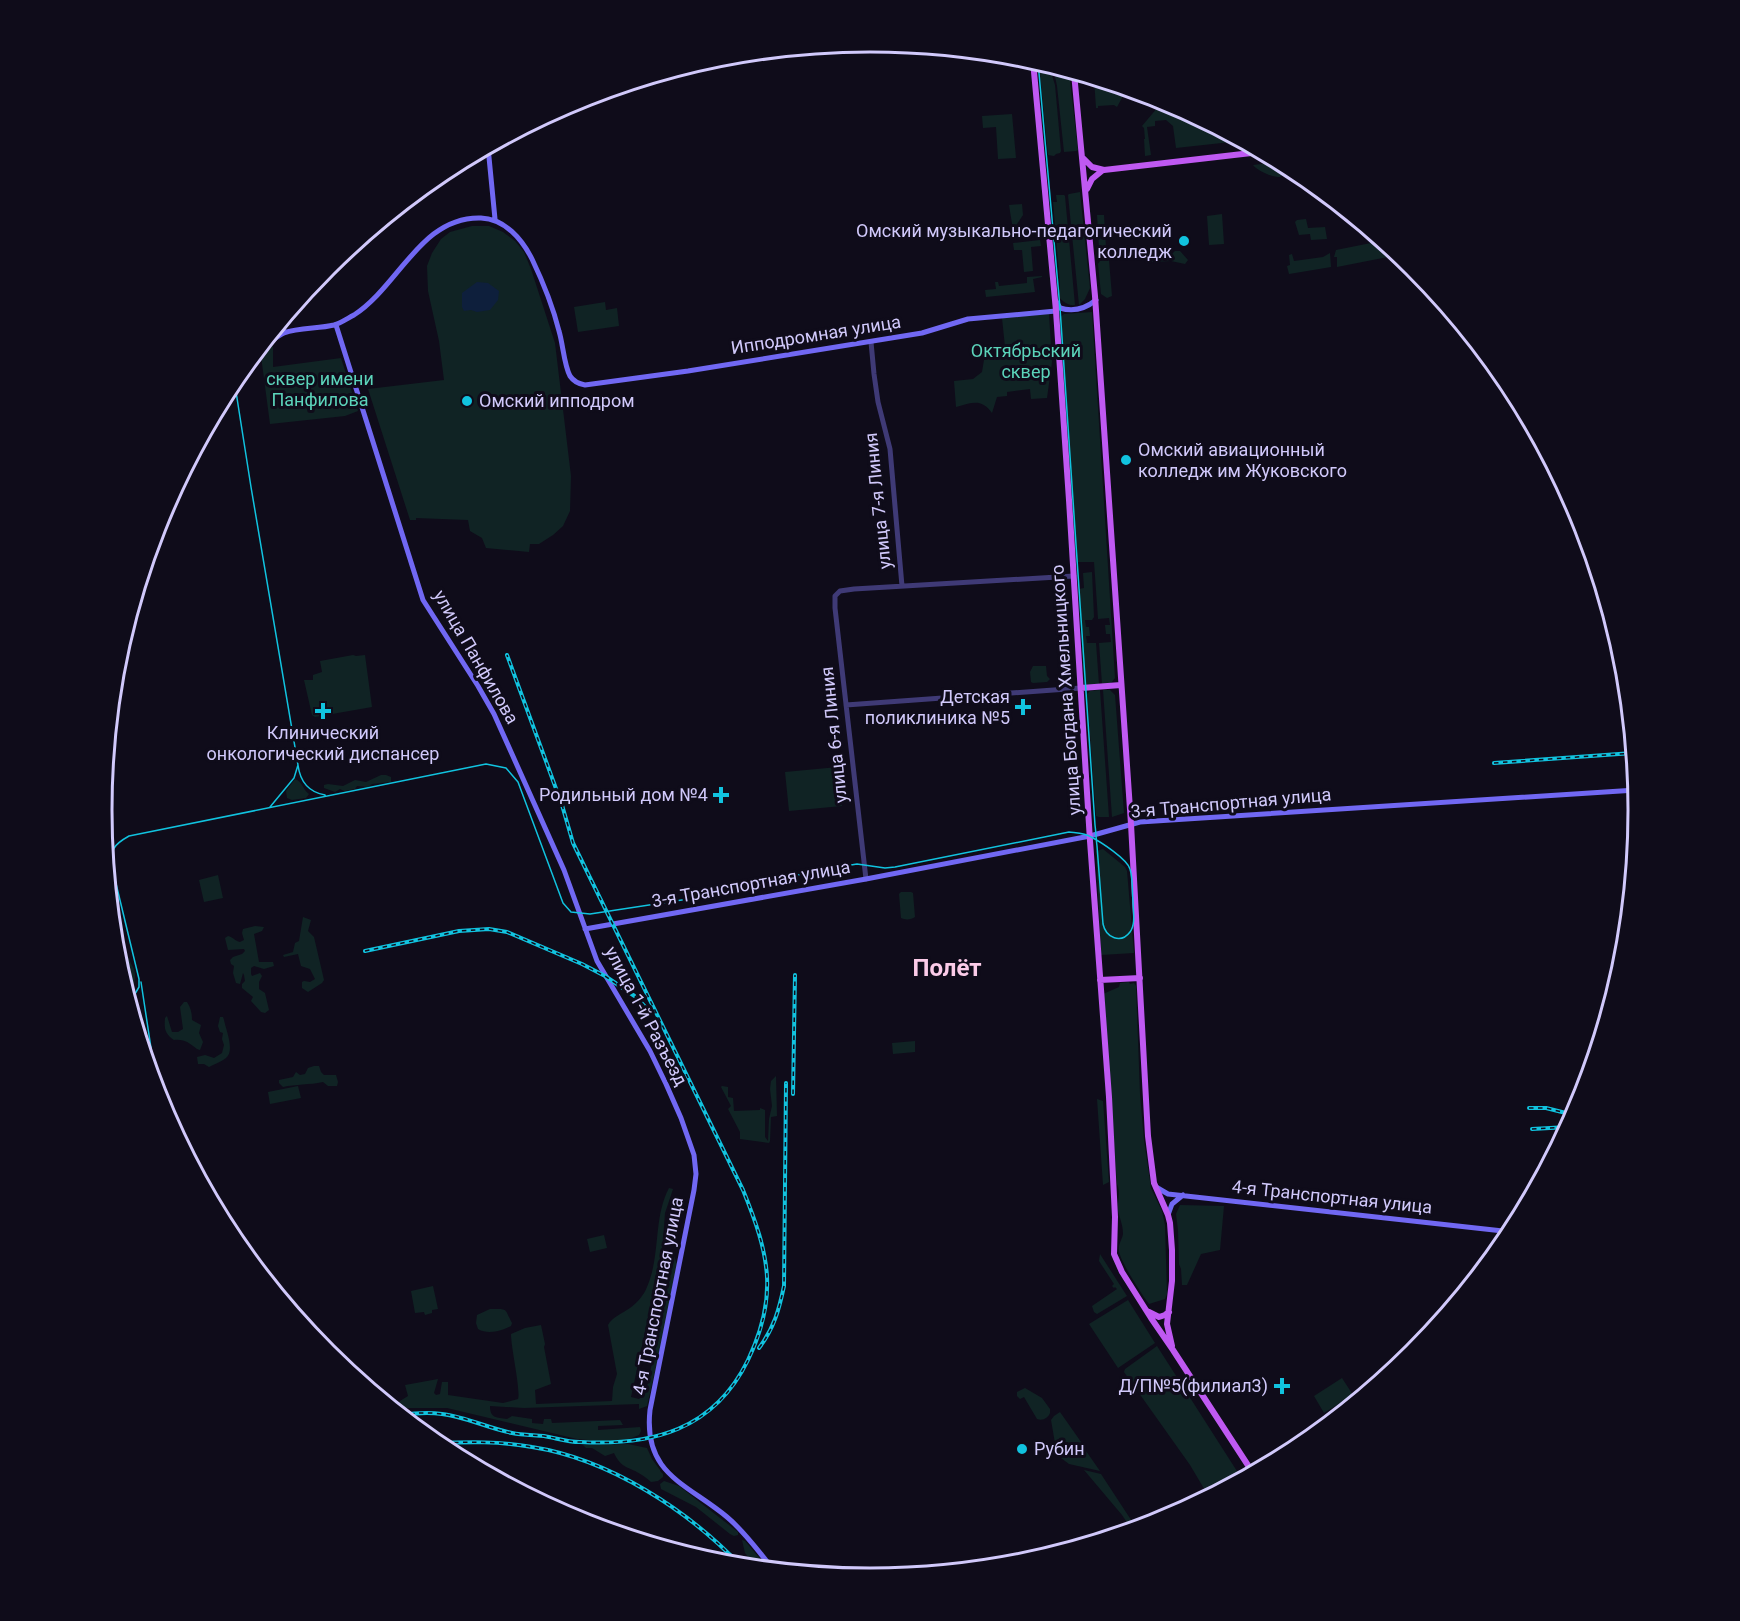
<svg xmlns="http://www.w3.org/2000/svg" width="1740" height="1621" font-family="Roboto,sans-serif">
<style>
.green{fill:#102324}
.water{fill:#0e1f3c}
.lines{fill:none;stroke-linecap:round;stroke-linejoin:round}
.tertiary{stroke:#3f3a76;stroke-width:5}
.secondary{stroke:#7168f3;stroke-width:5}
.primary{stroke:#bf59f2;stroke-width:6}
.tram{stroke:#11c3df;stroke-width:1.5}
.rail-casing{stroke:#11c3df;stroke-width:4}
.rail{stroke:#0f0c1a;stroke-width:1.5;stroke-dasharray:4.5;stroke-linecap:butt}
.poi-dot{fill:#11c3df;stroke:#0f0c1a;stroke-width:2}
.labels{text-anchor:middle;stroke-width:6;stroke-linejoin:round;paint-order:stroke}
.poi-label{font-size:18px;fill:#d1c9fb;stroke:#0f0c1a;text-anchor:end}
.street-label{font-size:18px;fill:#d1c9fb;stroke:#0f0c1a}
.park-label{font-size:18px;fill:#5cd4bb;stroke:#0f0c1a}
.district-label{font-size:24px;font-weight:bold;fill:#fbcbe8;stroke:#0f0c1a}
.rim{fill:none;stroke:#d1c9fb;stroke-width:3}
</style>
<rect width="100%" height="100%" fill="#0f0c1a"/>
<path class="green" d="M1039,63L1049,66L1055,85L1061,151L1060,153L1056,154L1054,156L1048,155Z
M1053,67L1069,72L1078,150L1076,151L1064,152L1057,86Z
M1094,79L1129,90L1125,96H1123L1117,107L1114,105L1098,106V108H1096Z
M1150,96L1164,101L1240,141L1176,148L1173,126L1166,120L1155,121V126L1147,127L1151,155L1145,156L1144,139H1145L1144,128L1142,126L1158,107Z
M1012,114L1016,158L998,159L996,127L983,128L982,116Z
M1279,162L1283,164C1283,169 1284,174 1280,177C1271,177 1258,171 1253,165Z
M1080,192L1090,288L1085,299L1079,305L1068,195L1069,194Z
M1056,195H1064L1065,196L1075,305C1068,306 1061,301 1058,295L1060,285L1053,202H1057Z
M1022,204L1023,215L1013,230L1009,205Z
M1222,214L1224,244L1209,245L1207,216Z
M1097,215H1104L1106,248H1099Z
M1306,219L1308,228L1325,227L1327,239L1311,240L1310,234L1299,235L1295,222L1297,220Z
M472,226H489L503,232L515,241L524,252L531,269L555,343L571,476L570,511L563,526L553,535L539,544H530L529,552L486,548L482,538L470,531L468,520L416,518V520H410L368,389L444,380L439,341L428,291L427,266L432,253L441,239L450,232Z
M1040,240L1041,246L1031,247L1033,271L1024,272L1022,250H1014L1013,243Z
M1381,241L1398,255L1337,267V257H1334L1336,250Z
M1175,251H1180L1188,260L1185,264L1171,261L1151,262L1138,254C1142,254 1149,252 1153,252C1163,254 1165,261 1175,251Z
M1330,253L1331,267L1289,274L1287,266L1290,265L1289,255L1292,254L1294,261L1323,257Z
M1109,260L1112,296L1107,298L1101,294L1098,264L1100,261Z
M1042,276V277L1033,279L1035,292L986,297L985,290L996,289L995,282H998L999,286L1027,283V277Z
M605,302L606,310L617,308L619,326L578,332L574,307Z
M1092,312L1115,678L1111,683L1102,684L1099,643L1111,642L1110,634H1106L1105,625H1110L1109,618L1098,619L1094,562H1076L1059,318L1064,314Z
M1049,314L1052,362L1047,398L1031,399L1030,389L1007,392V396L997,397L992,413C981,398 972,403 956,407L954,381L973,379L982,372L984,360L994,354L997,349L1005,347L1002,318Z
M273,346V367L341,358L358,411L345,416L270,424L261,356Z
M1092,572L1094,617L1092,620H1085L1086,627H1089L1090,636H1086L1087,643H1096L1099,684L1084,685L1079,589L1084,588L1083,573Z
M353,655L356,656L365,655L372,707L315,717L312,715L304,680H313V675L322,672L320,661Z
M1033,666H1046L1047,676L1050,679L1047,682L1033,683L1031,682L1030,672Z
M1100,690L1109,817H1099L1096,816L1087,694L1090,691Z
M1103,690H1110L1115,695L1124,813L1112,817Z
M838,767L842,806L789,811L785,772Z
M381,775H386L391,777V782L372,784L368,787L357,786L355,789L344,791L340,789L335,792L324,788V785L328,784L343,786L355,780L366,782Z
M295,779C303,782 303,790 309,794L306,798L292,800L287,798L286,791Z
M1103,849L1125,867L1127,871L1134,953L1101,955L1096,851Z
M218,875L223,898L204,902L199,880Z
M109,888C114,902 123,918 120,933L113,930Z
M901,892H911L913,893L915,917C911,920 905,920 901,918L899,894Z
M303,917L311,920L308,931L314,937L324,980L322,983L308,992L302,988V982L304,981L310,982L315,979L310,969L301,966L298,954L284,957L283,955L293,952L295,943L299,941Z
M255,926L264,927L262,931L254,934L259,962H273L274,966L264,969L254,966L251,968V974L252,976L260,973L262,976L259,982V989L265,993L269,1010L265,1013L261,1012L251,1001L253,997L242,988V984L245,981L244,975L243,973L240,984L236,983L233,973L234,966L231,964L230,960L233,957L242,954L245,951L244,949L228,950L225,938L228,936C233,937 235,941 240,942L244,940L242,933L243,929Z
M119,950L129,958C130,961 131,964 133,967C138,977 133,989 128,998C124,986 123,974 122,962L116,959L115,951Z
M1129,982L1130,984L1134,983L1136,986L1140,1094L1144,1140L1151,1188L1162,1211L1165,1225L1167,1294L1165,1299L1149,1304C1142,1295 1120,1261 1119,1251C1118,1244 1122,1240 1123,1234C1123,1225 1120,1219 1118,1211C1117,1201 1121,1193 1117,1184L1103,994L1119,987L1120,983Z
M184,1002H187C191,1008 192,1014 192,1020L201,1025L199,1033L203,1042L200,1050L197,1049C189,1043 185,1039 174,1040C165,1034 164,1029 165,1018L167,1016L172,1032H178L183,1029L180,1007Z
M220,1017H223L224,1020C226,1030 235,1051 226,1058C221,1062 214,1064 209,1067L204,1064H198L197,1057L205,1055L214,1058L222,1053L224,1045L222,1039L223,1033L220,1032L218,1026Z
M915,1041V1052L893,1054L892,1043Z
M314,1066H319L321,1072L324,1075H336L338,1082L337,1086H328L323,1082C309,1085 296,1084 283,1087L279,1083V1080L293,1077L296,1072L300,1075L305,1074L308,1068Z
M776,1076L777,1116L771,1117L770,1141L769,1143L740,1139V1132L728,1109L731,1106L721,1087L722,1086L728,1087V1097L733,1098L734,1111L760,1110V1108L765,1110V1137L768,1141L769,1119L772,1106L770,1089L771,1081Z
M298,1086L301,1098L270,1104L268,1092Z
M1097,1099L1103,1101L1109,1182L1103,1185Z
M669,1188L673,1189L665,1213L662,1253L631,1397L639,1399L646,1392L674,1256L677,1264L663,1337L647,1406L639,1409V1404L524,1408L490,1406C490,1419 497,1417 507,1419L512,1416L532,1419V1423L543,1424L544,1419H551L552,1423L620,1420L623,1425L598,1426V1430L640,1427L641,1431L639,1435L629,1439L609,1442L577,1439L447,1408H397L400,1401L408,1396L405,1385L438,1379L434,1393L436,1395L440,1394L442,1382H448V1395L503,1403L518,1399C521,1391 511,1348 511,1334L525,1328L541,1325L545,1344L544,1347L551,1384L535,1390L536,1404L612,1401L613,1387L617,1374L608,1325C612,1317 623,1313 630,1308C637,1303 644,1295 647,1287C661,1255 653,1218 669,1188Z
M1180,1205L1224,1206L1220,1250L1201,1254L1187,1285H1182L1181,1269L1179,1264L1178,1230L1176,1214Z
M604,1235L607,1248L590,1252L587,1239Z
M1100,1254L1127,1296L1097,1314L1094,1312L1092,1306L1117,1289L1115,1287L1114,1288L1112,1286L1114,1284L1099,1261Z
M433,1286L438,1309L432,1310V1313L425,1315L424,1312L415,1313L411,1291Z
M1128,1300L1155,1343L1118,1368L1089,1324Z
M490,1309C509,1309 504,1308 512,1323L511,1326C502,1331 488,1335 478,1329L476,1323L477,1315Z
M1157,1346L1242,1479L1209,1497L1190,1465L1124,1372L1125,1369Z
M1342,1378L1353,1395L1324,1413L1314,1396Z
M1025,1388L1042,1398L1050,1409V1413C1048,1418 1043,1421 1037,1419L1024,1397L1020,1399L1017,1396V1392Z
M1060,1412L1086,1449L1065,1456L1086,1451L1100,1471L1069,1464L1061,1458L1064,1457H1061L1056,1449L1051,1420L1054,1416Z
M628,1444L647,1448L652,1459L660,1470V1471L663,1474V1477L658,1481L651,1482C648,1479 645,1477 642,1475C629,1466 622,1470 614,1453L605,1456L592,1448H586L583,1445Z
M1084,1470L1101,1474L1137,1529L1132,1530L1122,1515Z
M664,1481L679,1486L738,1532V1535L734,1536L730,1534L696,1507L661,1489L660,1484Z
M742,1540L745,1541L769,1569L757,1568L745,1553Z"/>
<path class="water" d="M477,282L488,283L499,291L498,300L490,310L477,312L471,310L464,311L462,307V293Z"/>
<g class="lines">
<path class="tertiary" d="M871,342L874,374L878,402L890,449L902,586
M846,705L1081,688
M866,879L835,608V596L840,591L854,589L1074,576"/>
<path class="secondary" d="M488,147L495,219
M1056,301L1060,308C1073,312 1085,309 1096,300
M336,325L423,600L478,686L494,714L564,870L597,961L650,1051L666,1084L681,1118L694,1155L696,1174L694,1190L650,1410C643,1474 686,1483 727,1517C745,1532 758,1551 773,1569
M275,330L286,332
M265,345C271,342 277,336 284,333C299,327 318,329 334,325C341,323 348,318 354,315C399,286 421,216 481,218C505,219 522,239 532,259C543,282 553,307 559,331C563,344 564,365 570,376C574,382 579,384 585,385L688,371L922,333L968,319L1056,311
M256,353L261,350L267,340
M585,929L866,879L1090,836L1140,822L1636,790
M1156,1187L1168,1194L1512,1232
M1168,1215L1172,1204L1183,1195"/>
<path class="primary" d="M1033,61L1056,311L1069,500L1090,841L1109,1097L1115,1217L1114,1254L1122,1272L1151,1318L1173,1350L1253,1473
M1074,73L1095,296L1131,824L1148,1136L1154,1183L1168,1215L1170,1223L1172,1250V1281L1167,1324L1172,1346
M1084,159L1092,167L1104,170L1260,152
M1087,189L1092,179L1103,170
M1081,688L1121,685
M1100,980L1140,978
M1149,1312L1159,1317L1165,1315L1169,1312"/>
<path class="tram" d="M234,379L251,487L298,765L294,778L270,807
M298,765C300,781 308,792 325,795
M141,982L151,1048
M129,1004L139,987V979L112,867C111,849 113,845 129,836L486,764L506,768L518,782L563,903L571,912L590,914L768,887L792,876L833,868L857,864L885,868L895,867L1069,832C1076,833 1085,833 1091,837C1101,842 1127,859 1130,869C1133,878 1132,891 1133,901C1133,911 1136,924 1130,932C1121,944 1106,938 1103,924L1097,846C1096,839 1096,832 1095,825L1060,308L1038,62"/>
<g class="rail-casing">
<path id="rail" d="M1494,763L1633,753
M365,951L459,931L489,929L507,932L582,964L605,976L636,997L651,1013
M793,1094L795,975
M1529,1108H1546L1574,1115
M1532,1129L1568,1127
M759,1348C774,1328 779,1310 784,1286L786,1083
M401,1415C415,1413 428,1412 442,1414C466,1417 488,1428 512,1433C522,1435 533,1435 544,1436C556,1438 567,1442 580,1442C652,1446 714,1430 748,1360C779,1295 769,1254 743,1190L573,843L562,805L507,655
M436,1443C468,1442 500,1441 532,1447C609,1459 688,1510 741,1566"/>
</g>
<use href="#rail" class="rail"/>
</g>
<g class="poi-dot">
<circle cx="1184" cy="241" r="6"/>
<circle cx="467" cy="401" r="6"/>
<circle cx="1126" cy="460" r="6"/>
<path d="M1020 698h6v6h6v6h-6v6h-6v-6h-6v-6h6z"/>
<path d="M320 702h6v6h6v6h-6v6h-6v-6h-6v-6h6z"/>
<path d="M718 786h6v6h6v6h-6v6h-6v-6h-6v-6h6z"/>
<path d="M1279 1377h6v6h6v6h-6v6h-6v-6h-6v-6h6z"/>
<circle cx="1022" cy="1449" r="6"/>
</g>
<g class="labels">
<g class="poi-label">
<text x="1172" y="237">Омский музыкально-педагогический<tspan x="1172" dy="21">колледж</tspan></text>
<text x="479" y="407" text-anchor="start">Омский ипподром</text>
<text x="1138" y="456" text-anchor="start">Омский авиационный<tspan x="1138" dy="21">колледж им Жуковского</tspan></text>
<text x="1010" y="703">Детская<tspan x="1010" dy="21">поликлиника №5</tspan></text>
<text x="323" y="739" text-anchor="middle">Клинический<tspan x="323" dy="21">онкологический диспансер</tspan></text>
<text x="708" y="801">Родильный дом №4</text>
<text x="1268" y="1392">Д/П№5(филиал3)</text>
<text x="1034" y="1455" text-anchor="start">Рубин</text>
</g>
<g class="street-label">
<text transform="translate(816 335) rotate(-9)" y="6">Ипподромная улица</text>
<text transform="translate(878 501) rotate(-96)" y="6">улица 7-я Линия</text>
<text transform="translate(476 657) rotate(60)" y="6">улица Панфилова</text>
<text transform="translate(1066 690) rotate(-94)" y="6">улица Богдана Хмельницкого</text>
<text transform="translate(834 735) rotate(-96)" y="6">улица 6-я Линия</text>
<text transform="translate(1231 803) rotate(-5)" y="6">3-я Транспортная улица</text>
<text transform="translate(751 884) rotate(-10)" y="6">3-я Транспортная улица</text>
<text transform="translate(646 1016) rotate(62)" y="6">улица 1-й Разъезд</text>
<text transform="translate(1332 1197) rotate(6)" y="6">4-я Транспортная улица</text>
<text transform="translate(658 1296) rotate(-79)" y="6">4-я Транспортная улица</text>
</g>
<g class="park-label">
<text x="1026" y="357">Октябрьский<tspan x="1026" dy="21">сквер</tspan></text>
<text x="320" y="385">сквер имени<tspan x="320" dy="21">Панфилова</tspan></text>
</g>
<g class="district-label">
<text x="947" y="976">Полёт</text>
</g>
</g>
<path d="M0 0H1740V1621H0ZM112 810a758 758 0 1 1 1516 0a758 758 0 1 1-1516 0Z" fill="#0f0c1a" fill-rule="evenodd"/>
<path class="rim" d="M112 810a758 758 0 1 1 1516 0a758 758 0 1 1-1516 0Z"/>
</svg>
